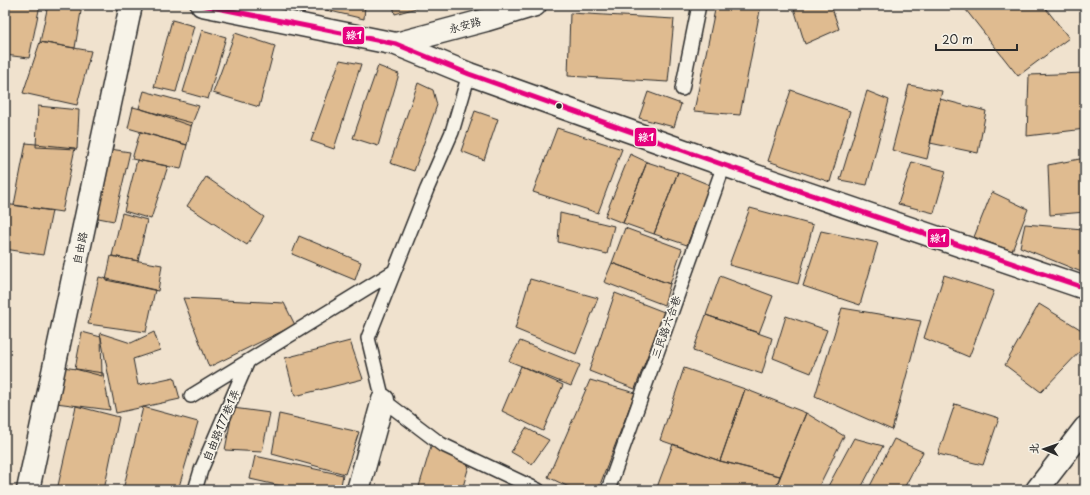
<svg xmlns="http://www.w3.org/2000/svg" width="1090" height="495" font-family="'Playpen Sans','LXGW WenKai TC',sans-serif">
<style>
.building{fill:#dfbb90;stroke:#2b2b2b}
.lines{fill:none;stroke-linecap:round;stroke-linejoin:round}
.service-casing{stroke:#2b2b2b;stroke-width:16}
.minor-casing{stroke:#2b2b2b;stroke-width:25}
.secondary-casing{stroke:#2b2b2b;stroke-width:25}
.service{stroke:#f7f3e8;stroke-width:13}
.minor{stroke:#f7f3e8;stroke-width:22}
.secondary{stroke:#f7f3e8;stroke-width:22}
.bus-1-casing{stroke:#f7f3e8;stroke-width:8}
.bus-1{stroke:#e5007d;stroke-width:5}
.bus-dot{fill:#2b2b2b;stroke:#f7f3e8;stroke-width:1.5}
.labels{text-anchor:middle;stroke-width:3.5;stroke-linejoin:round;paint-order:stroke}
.street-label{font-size:11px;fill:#2b2b2b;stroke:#f7f3e8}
.line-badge{stroke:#f7f3e8;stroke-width:1.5}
.badge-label{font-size:11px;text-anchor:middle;font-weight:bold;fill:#fff}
</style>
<rect width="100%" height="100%" fill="#f0e2ce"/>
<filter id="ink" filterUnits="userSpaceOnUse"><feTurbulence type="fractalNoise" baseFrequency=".025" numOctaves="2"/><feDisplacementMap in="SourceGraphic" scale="8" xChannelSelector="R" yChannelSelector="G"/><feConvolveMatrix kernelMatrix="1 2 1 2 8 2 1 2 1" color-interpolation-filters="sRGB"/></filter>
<g filter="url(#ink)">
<path class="building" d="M5,5H40L29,58L5,55Z
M48,5H82L75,48L40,42Z
M305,5H365L364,19Z
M393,5H427L395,14Z
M716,5H761L740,115L694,111Z
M793,5H831L839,29L805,44Z
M962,5H1043L1069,38L1018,76Z
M570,13L674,19L668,82L568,76Z
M172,20L194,26L176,92L154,87Z
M202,30L226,37L208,99L183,92Z
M235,33L275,46L259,107L213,93Z
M40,42L91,51L77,105L23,93Z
M340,60L361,64L334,149L311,141Z
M378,66L399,74L378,146L353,138Z
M1085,73V129L1027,136L1029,75Z
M418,83L433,90L437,105L414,171L390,163Z
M909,85L942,91L927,159L892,150Z
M791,90L850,111L830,182L768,161Z
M144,91L199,106L191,126L139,108Z
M867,91L889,100L867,185L840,180Z
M648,92L681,104L674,127L639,118Z
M940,99L986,111L978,153L930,143Z
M38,106L79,110L77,149L36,147Z
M133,107L192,123L187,145L128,128Z
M475,111L498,119L484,160L461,151Z
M557,128L622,149L598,213L533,192Z
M140,132L187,145L181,169L132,159Z
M26,143L75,148L62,212L14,205Z
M110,149L130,152L114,221L93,217Z
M630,154L647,162L623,223L605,216Z
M1085,158V212L1050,215L1048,165Z
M137,160L168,166L151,219L124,211Z
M647,162L678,172L654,234L623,223Z
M912,162L946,171L934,213L898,204Z
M678,172L710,185L687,245L654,234Z
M206,177L264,217L247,245L187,206Z
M992,192L1028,209L1012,251L974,237Z
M5,204L52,211L43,255L5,249Z
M750,208L813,225L798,284L729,265Z
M122,213L147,220L138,261L112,256Z
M560,213L614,226L607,254L558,242Z
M1025,224L1083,229L1084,273L1020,247Z
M625,228L682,249L670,284L612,263Z
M821,231L878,243L860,305L803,286Z
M299,236L361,262L355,280L292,254Z
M111,256L162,265L158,291L106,280Z
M612,263L670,284L664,305L604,282Z
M944,275L994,291L969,357L924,338Z
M720,276L773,296L759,333L706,315Z
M99,277L155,290L146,332L88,324Z
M530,279L598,298L576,354L515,329Z
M615,293L664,312L635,389L589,371Z
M183,298L284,303L295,325L209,367Z
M1039,304L1085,332V346L1041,392L1005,365Z
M842,308L921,321L892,430L815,396Z
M706,315L772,338L762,374L693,351Z
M786,316L827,330L811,373L773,358Z
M82,332L101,337L102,376L75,369Z
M154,332L160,350L133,359L138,385L174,377L180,399L116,413L100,333L131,343Z
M350,341L363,379L295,396L285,358Z
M520,341L580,365L571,386L509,361Z
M521,366L563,385L543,431L502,411Z
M63,367L103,373L110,410L56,403Z
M684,368L745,389L720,461L660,440Z
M590,380L635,393L598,490H575L548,477Z
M745,389L806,413L780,476L720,461Z
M955,404L999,418L983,465L938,454Z
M76,406L119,417L104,490H57Z
M143,407L198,422L178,490H123Z
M233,408L270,413L262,452L225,450Z
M806,413L844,436L817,490H775Z
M279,414L359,432L345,474L272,454Z
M526,428L549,440L532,464L511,452Z
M854,438L883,446L860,490H826Z
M894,439L923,452L903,490H868Z
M432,443L471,459L462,490H418Z
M673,444L720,461L780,476L775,490H656Z
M255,456L343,475L340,490H299L250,479Z"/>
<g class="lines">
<g class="service-casing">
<path id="service" d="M469,74L452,132L427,189L368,338L383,400L441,444L538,490
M682,89L699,5
M191,396L393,272
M195,490L201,470L248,361
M608,490L724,165"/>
</g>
<g class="minor-casing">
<path id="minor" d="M202,5L396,44L469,74L724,165L1085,288
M396,44L486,20L535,5
M28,490L131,5
M358,490L383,400"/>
</g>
<g class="secondary-casing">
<path id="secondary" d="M1037,490L1085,428"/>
</g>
<use href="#service" class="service"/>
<use href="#minor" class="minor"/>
<use href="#secondary" class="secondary"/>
<g class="bus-1-casing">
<path id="bus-1" d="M202,5L396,44L469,74L724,165L1085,288"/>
</g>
<use href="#bus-1" class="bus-1"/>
</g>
</g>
<circle class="bus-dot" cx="559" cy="106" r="3.5"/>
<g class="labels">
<g class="street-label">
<text transform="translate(465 25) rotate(-15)" y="4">永安路</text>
<text transform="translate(80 248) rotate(-78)" y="4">自由路</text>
<text transform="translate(666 327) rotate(-70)" y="4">三民路六合巷</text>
<text transform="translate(221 425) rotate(-67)" y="4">自由路177巷1弄</text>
</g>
</g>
<g class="line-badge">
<rect x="342" y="26" width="23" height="19" rx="4" fill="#e5007d"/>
<rect x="634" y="127" width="23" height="20" rx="4" fill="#e5007d"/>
<rect x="927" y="228" width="23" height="20" rx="4" fill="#e5007d"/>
</g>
<g class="badge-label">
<text x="354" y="39">綠1</text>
<text x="646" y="141">綠1</text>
<text x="938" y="242">綠1</text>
</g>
<rect width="1090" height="495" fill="none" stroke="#f7f3e8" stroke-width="20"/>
<rect x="10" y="10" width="1070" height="475" fill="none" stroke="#2b2b2b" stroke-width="1.5" filter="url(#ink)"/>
<g transform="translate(1044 449) rotate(272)" stroke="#f7f3e8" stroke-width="3" paint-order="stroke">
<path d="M0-3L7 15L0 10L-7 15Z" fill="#2b2b2b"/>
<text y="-6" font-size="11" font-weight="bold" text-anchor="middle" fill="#2b2b2b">北</text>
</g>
<path d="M936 44v6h81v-6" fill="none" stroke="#2b2b2b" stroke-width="2"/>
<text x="942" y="44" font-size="12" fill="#2b2b2b" stroke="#f7f3e8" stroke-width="3" paint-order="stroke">20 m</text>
</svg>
